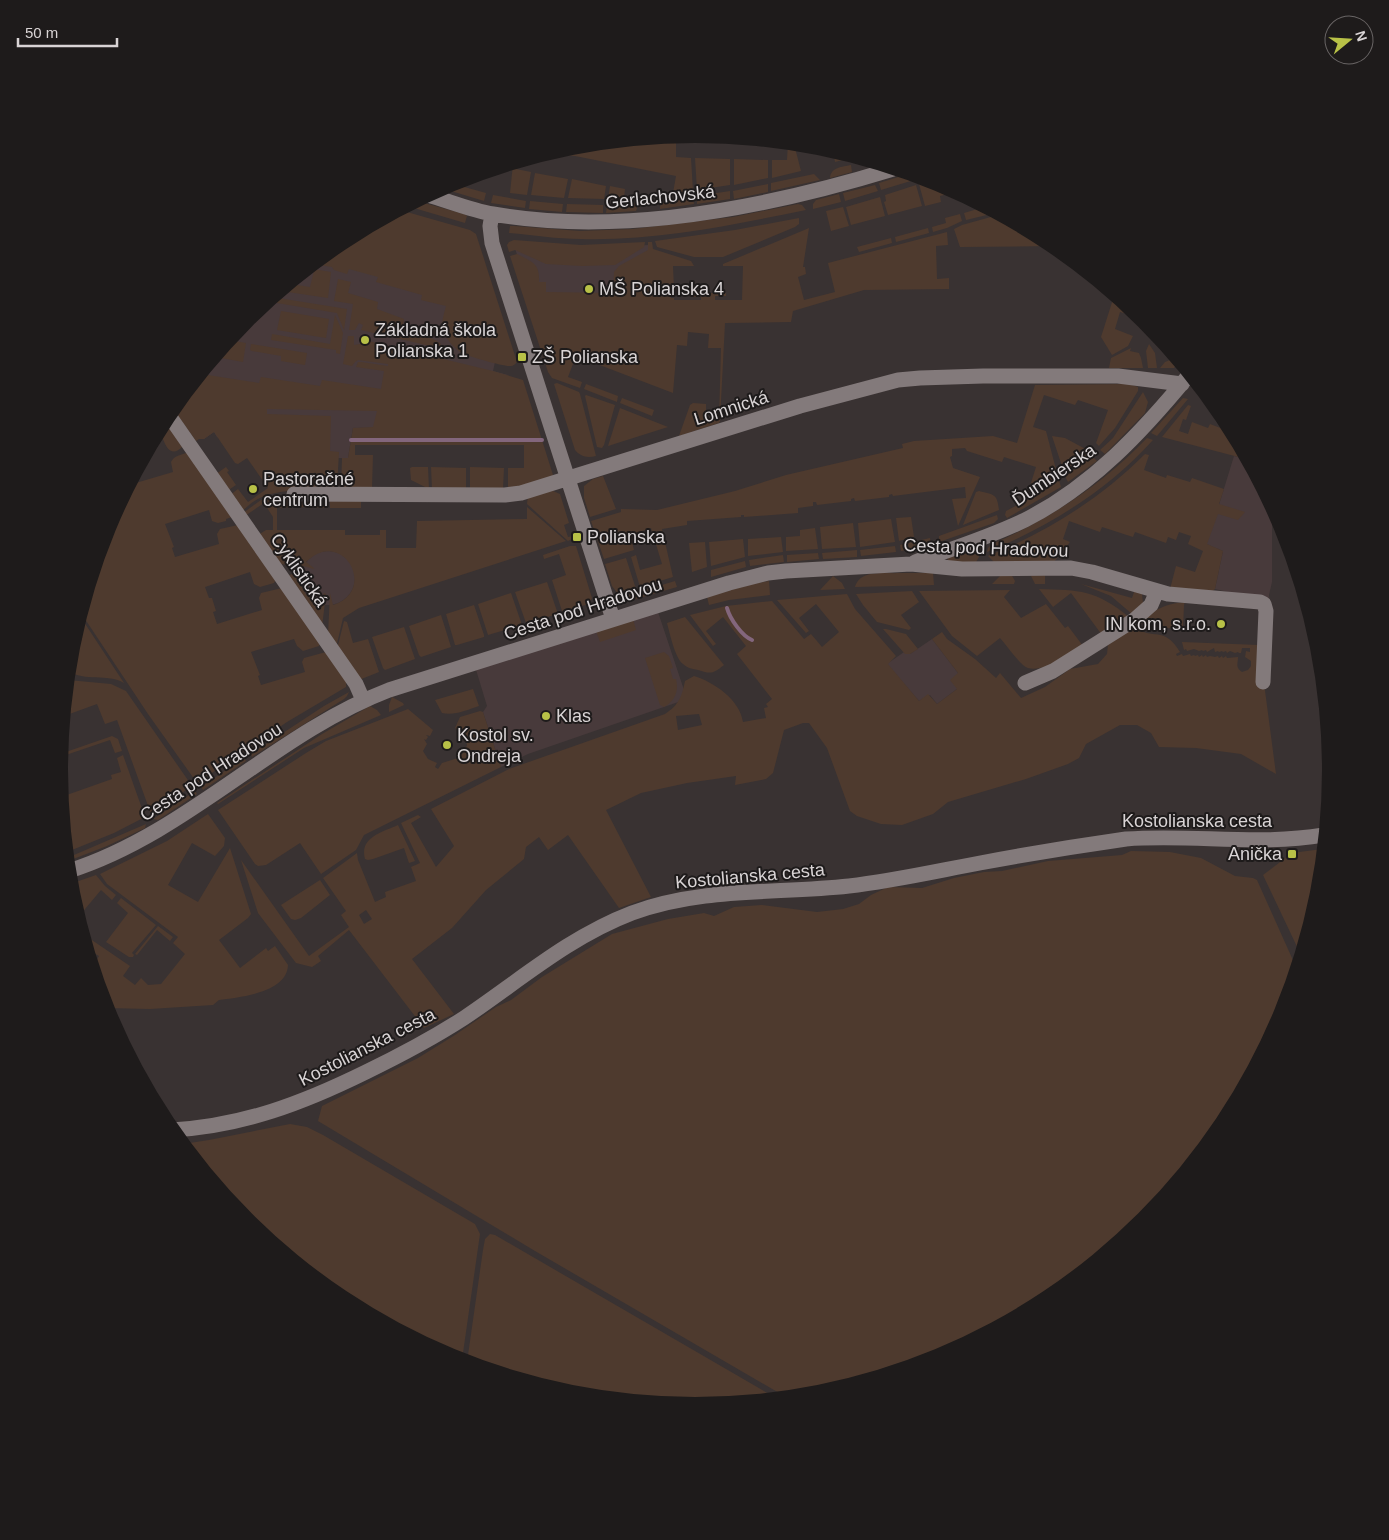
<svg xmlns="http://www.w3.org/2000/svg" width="1389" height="1540" font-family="Arial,sans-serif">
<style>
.built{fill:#483a3b}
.green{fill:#4e3a2e;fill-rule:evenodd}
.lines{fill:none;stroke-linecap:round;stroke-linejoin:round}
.stream{stroke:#83667c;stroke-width:4}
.minor{stroke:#837a7b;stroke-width:15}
.poi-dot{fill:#b8c147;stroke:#1e1b1b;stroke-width:2}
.labels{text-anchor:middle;stroke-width:4;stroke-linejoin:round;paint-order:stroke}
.street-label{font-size:18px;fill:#d9d4d5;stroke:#1e1b1b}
.poi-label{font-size:18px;fill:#d9d4d5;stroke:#1e1b1b;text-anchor:start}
</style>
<rect width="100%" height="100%" fill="#393232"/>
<path class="built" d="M391,215L495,362L493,371L508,375L438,427L353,428L348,458L257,459L217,437L214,432L204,439L176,405L245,320L342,241Z
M513,242L600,248L648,245L650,323L548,351Z
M1234,456L1246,459L1272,509V582L1269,595L1270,602L1215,589L1223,551L1206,544L1217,514L1218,508Z
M301 578a27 27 0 1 1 54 0a27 27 0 1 1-54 0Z
M656,606L687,699L528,754L501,767L483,712L487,706L474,663Z
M932,639L958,673L957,689L937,704L930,695L919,701L887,664L904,652L910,654Z"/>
<path class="green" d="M676,136V157L691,158L693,191L673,193L676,176L575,156L550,153L571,146Z
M788,143L794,144L801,171L772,178V160H787Z
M833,151L849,156L850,158L835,162Z
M695,158L730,159V185L697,190Z
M734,159L768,160V178L734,185Z
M516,163V169L531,172L527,195L510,193L513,164Z
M851,165L852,172L830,178C831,167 842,167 851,165Z
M535,173L568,179L564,198L531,195Z
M814,174L820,180L771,191V183Z
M908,174L913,175L914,180L881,190L879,183Z
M572,179L606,186L604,199L568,198Z
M931,181L955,192L940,196L941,202L925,206L919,184Z
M450,183L486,193L484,201L441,188Z
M768,184V192L734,199L733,191Z
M875,185L878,191L845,201L843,193Z
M916,185L922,206L888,215L884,202L886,201L885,195Z
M610,186L625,189L624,198L608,199Z
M730,191V199L697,204V196Z
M839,194L841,202L813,209V204L816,200Z
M493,195L526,201L525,208L491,203Z
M693,197L694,204L660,209V206L668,199Z
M880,197L885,216L851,225L846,207Z
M417,201L464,214L467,216L465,223L407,206Z
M530,201L563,204L562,212L529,209Z
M639,203L636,211L606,213L607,205Z
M567,204L603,205V213L566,212Z
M798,204L802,205L806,210C732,225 657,241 581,239C557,239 533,235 509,233L510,226H514L580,231L632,229L733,217Z
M843,207L849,226L831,231L826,211Z
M984,207L995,213L966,220L964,213Z
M400,210L470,230L476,234L517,362C515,364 514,366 510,366C505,367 467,356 462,353C455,349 447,340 444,333C440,323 444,315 446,306L421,300L422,295L376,282L378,277L349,269L347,274L334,270L332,267L313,264L342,241Z
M960,214L962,221L947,228L933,232L932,227L946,223L945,218Z
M998,215L1048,242L1053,246L960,247L954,229L962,225Z
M799,218V224L795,227L723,257H694L657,247L655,241L735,230Z
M809,228L803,267H805L806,274L798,277L804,300L835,292L828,263L947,232L948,245L936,246L937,279L949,278V289L864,290L793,311L791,322L725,323L720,421L719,423L679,436L690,405L693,403L706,404V420H719L721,348H708L709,334L688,332L687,346L677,345L673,393L576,356L568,377L582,382L580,388L552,378L548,372L510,256L517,254C532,262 540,263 539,282H546V292L613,293L614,272L619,266L648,250V242H652L653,249L691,261L694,266H673L674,289L671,290V298H674V300H701V297H691V293H726V296H715V300H742L743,266H723V264Z
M928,228L929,233L896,242L895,237Z
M891,238L892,243L859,252L857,247Z
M514,240L581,245L645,242L644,247L615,265L582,266L546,264L515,250L509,252L507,245L509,242Z
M313,269L331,272L328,298L281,291L290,284L310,287L314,271Z
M338,279L351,282L348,293L378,302L377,309L404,319L403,325L435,340L440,343L443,349L361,330L363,325L359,323L355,330H349L353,304L334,301Z
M1114,296L1141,318L1120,312L1115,329L1133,336L1128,346L1112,355L1101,337Z
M278,298L347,309L344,330L337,313L277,303Z
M281,311L329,319L326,338L277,330Z
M335,315L343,333L340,354L336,353V350L271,340L272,334L330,344Z
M348,336H354V345L360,344V339L493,371L523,380L553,475L549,480L508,489V468H524V445H355V455H373L372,488L341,489L342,458H348L353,428L373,427L377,411L267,409V414L331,416L330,451L339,452L337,489C312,490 286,488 262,497C254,500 248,506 242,511L230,495L238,489L248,502L268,488L247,458L238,464L235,463L214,432L204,439H199L196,441L173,409L201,374L259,383L261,377L320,386L322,380L381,389L384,371L356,367L358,362H361L388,366V364L358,360L355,362L352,366L343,364Z
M229,340L246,343L243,362L221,358L222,353L219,352Z
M251,344L307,353L305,365L281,361V356L252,351L250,350Z
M1149,344L1155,353L1157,368H1148L1146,351Z
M1131,348L1130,351L1139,353L1141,358L1143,368H1109L1111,358Z
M1175,358L1178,362L1174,368H1160L1165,362Z
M557,383L579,392L580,394L596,456C587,458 581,457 575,450L554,384Z
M586,384L618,396L617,402L584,389Z
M1129,384L1138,387V391L1115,428L1099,446L1096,443L1108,410L1078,400L1075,405L1044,395L1033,427L1046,431L1058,477L1039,489L1030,486L1036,467L1004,457L1002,462L967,451L965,448L952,449V456L950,457L953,468L980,477L958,526L952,499L966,498L965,487L893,496L892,494L889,495V497L855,501L854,498L851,499V501L817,505L816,502H813V506L798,508V513L744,517V515H741V517L687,521V525L662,529L673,577L640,587L631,557L636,555L640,570L662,564L651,528L630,535L634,550L604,559L591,521L621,512V509L657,510L735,491L786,475L903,448L902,444L914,441L993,436L1017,443L1035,385Z
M1143,392L1148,402L1145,413L1105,454L1100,450L1113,438Z
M586,395L615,405L604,445L602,448L597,447L585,396Z
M622,398L654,410L652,416L620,403Z
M1183,398L1188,399L1157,436L1151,433Z
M1188,405L1191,406L1186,420L1183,419L1179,431L1188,434L1192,422L1208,428L1210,424L1231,432L1246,459L1162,437Z
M620,408L668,427L608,446Z
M165,419L183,446C173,457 167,450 163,439L152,442Z
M1052,436L1065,438L1091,452L1064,472Z
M1147,438L1153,440C1108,490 1050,526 987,552L988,548L992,544C1050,519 1103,484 1147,438Z
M186,453L189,454L232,517L226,519V521L218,523L212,521L209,510L165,524L174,547L172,548L175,557L219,544L217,534L220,529L238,525L276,579L274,583L260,587L254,584L250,572L205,587L209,598H212L216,611L213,612L217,624L262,610L259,598L261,593L282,588L320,643L319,646L303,651L297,646L294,639L251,652L260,675L258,676L261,685L305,672L302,662L304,658L326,652L346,682V687L287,722L197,783L148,714L81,613L107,526L129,485L173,472L171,462C174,456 180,455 186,453Z
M1145,454L1149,455L1144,470L1166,478L1167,475L1190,482L1192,478L1224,489L1219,504L1245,512L1238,520L1218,514L1207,544L1223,551L1215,589L1211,592L1170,589L1176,566L1195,572L1203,551L1188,544L1191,536L1179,532L1176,540L1168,537L1166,543L1135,532L1133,537L1102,527L1100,532L1069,521L1063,539L1070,542L1054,562H994L988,556C1047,532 1100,499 1145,454Z
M1092,456L1097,461L1068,482L1065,476Z
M226,467L229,471L227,472L236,485L227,491L216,474Z
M412,467H428L429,489L411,480L410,468Z
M431,467L466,468V489H432Z
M470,467L504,468L503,489H470Z
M603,476L616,509L590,517L584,498V486L593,479Z
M1059,480L1061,487L1007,518L1005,515L1006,511L1041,493Z
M553,491L560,494L569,523L564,525L568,537L573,536L574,538L568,541L527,504L528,494Z
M979,491C994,495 997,493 999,510L963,525L976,492Z
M361,497V508H330V498Z
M270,498H293V507L277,508V530H345V535H380V530H386V548H416L417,521L527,519V507L566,541L359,608L343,618L336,648L328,635L330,593L333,605C379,590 342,526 306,562L315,569L303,566L279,564L258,535L266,530H273V517L264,503L245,516L243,513L261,500Z
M296,498H327V508L296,507Z
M997,515L998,519L994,523L939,542V536Z
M911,517L914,537L899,541L896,518Z
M891,519L895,542L860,547L858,523Z
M853,523L856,547L822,549L820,527Z
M815,528L818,549L786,551V537L800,536V530Z
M781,537L783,552L748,556V539Z
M930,538L931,545L901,551L900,545Z
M743,539L745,557L711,566L709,542Z
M705,542L707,567L692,572L689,543Z
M570,546H576L592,598L589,604L564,611H562L552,580L566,575L559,554L544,559L543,555Z
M895,546L896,552L861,556L860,550Z
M857,550V557L823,559L822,553Z
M972,551L978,554L979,557L976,562H947L948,558Z
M818,553L819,559L787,562V555Z
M783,555L784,562L750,566L749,560Z
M626,558L636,589L618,594L612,586L605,564Z
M745,561L746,567L711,577V570Z
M1004,572L1011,574L1015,581L1014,584H992Z
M1045,572V584H1035L1031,576Z
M295,573L300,574C300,589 307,599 321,605L324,593L326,594L322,627L287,576Z
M900,573H933L934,585L855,587C860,569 885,574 900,573Z
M833,576L842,583L845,589L820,590Z
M675,581L677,587L636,599L622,597Z
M769,581L770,595L729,600L709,605L707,597L752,584Z
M547,582L558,614L526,623L515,592Z
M1081,584L1132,598L1135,589L1142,594L1143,603L1132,614L1111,596Z
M1039,589C1080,590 1096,590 1129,617L1102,635L1071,593L1053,607Z
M1010,590L1004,597L1021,618L1046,604L1065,628L1068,626L1083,646C1070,654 1037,678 1023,665C1015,658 1008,647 1000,638L977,656L952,636L919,591Z
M912,591L919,602L901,615L911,628L909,630L877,622L863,605L856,594Z
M511,593L522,625L488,635L478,604Z
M847,594L855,609L896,656L888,664L919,701L928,694L937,704L957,689L950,680L958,673L932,639L942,632L947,639L975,659L996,678L1000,673L1021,698L1045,687L1070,669L1098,664L1107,654L1108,645L1134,626C1153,642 1163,624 1180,652L1176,654L1177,656L1182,654L1183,656L1190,654L1191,656L1194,655L1195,656L1198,655L1199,657L1202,655L1203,657L1206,655L1207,657L1210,656L1215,657L1218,656L1219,658L1222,656L1223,658L1226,656L1227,658L1238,657C1238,664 1235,667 1242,672L1248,670L1251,666V661L1245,657L1246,651L1250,652V648H1242L1241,653H1239L1238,652L1235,653L1230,651L1227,653L1226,651L1223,652L1222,651L1219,652L1218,651L1215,652L1214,648L1207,652L1206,650L1203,651L1202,650L1199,651L1194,649L1187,651L1186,649L1184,650L1182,642L1259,645L1276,774L1241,754L1196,748L1159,747L1151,733L1137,725H1120L1086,744L1079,758L1068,764L1026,779L948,802L933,814L902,825L881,824L857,816L850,811L827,748L809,723H803L784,730L773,773L766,779L735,785L736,776L687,783L641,793L606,810L651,897L619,908L568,835L548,850L539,837L526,847L524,859L486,890L452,928L412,959L454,1014L424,1028L349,930L318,956L321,961L312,967L296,963L258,913L241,860L309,956L349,927L341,915L346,911L323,878L357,853L358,860L375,902L386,897L385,892L416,881L411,867L420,863L401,823L418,815L421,817L411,823L436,867L454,846L431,809L509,769L665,714C679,705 682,696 685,681L694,676C714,682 740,700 743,722L766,718L764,708L768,707L766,704L772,699L737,654L746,646L723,617L706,631L716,644L713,646L690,615L726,606L772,601L804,639L811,634L822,647L839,632L816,604L799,618L809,631L806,633L777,600ZM699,714L702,725L678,730L676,716ZM366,910L372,919L364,924L359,915Z
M1185,602L1184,605L1183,629L1147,627L1139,622C1155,610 1164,604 1185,602Z
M474,605L484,635V637L457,645H455L446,614Z
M441,615L451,647L421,657L419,655L409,626Z
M80,616L124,683C107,673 85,682 68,671L71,646Z
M685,617L724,665C713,674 711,674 698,670C693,669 687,668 683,664C675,658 670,634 667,623Z
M633,619L636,630L600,642L596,631Z
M344,621L347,622L353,643L368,639L379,672L359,680L337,649Z
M404,627L415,659L385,670L383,668L372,637Z
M886,629L906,634L918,649L910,654H905L883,629Z
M664,652L669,656L673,668L670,669L673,679H676C679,691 675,701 664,707L660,705L645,658Z
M68,680L111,684L126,691L192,786L151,814L117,720L105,724L97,704L64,716Z
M473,689L479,706C467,710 454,716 442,713L435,700Z
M349,692L347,696L344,699L252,757L251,754L324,706Z
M392,697L403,703L404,705L389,712V705Z
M370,706L377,710L381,715L304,748L218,804L217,803L322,734Z
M408,709L433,730L430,736L426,735L428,737L426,740L424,739L427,744L423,751L428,759L437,763L435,767L438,769L442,763L458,758L460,759L459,757L460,754H463L461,750L467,746L466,737L459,734V729L458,730L455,728L460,717L480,711L483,712L501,767L364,835L356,850L321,874L300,843L266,865L258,866L255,864L218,810L306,753L326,741Z
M112,736L118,739L122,751L115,753L110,740L60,757V754Z
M123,755L145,817L114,833L67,852L61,797L112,779L111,775L121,772L117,758Z
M244,758L246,761L203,790L201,787Z
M195,791L197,794L158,820L153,819Z
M208,814L225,838L224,846L215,856L192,843L168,885L198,902L230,848L251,914L248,918L219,940L240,968L266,948L268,951L275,946L288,965C287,993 240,997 219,1000L213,1005L150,1009L106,1008L93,967L99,956L88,950L83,934L130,966L123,976L135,985L141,978L148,985L161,984L185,954L173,943L178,937L107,884L100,874L167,841Z
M146,824L145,828L107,846L68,861L67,858Z
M398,825L415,861L409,863L404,848L373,859L368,860L365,859C359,837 383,832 398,825Z
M1322,849L1318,894L1300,953L1263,875L1292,853Z
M1131,851L1170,852L1201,858L1235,876L1253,878L1257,880L1296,967L1282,1014L1223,1123L1144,1220L1047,1299L938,1357L818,1394L786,1397L535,1251L318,1121L322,1106L418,1058L455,1035L496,1007L511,1000L542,977L612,934L668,919L704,913L714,916L734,907L762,905L817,912L843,909L859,904L871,895L888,887L922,888L954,878L984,872L1002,871L1048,861L1122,855Z
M96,875L105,886L116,895L112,900L101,890L80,915H77L71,894L70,884Z
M320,880L330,895L301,918L295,920L291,919L281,905Z
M121,898L156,925L132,953L134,955L133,957H129L106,942L128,913L117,903Z
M158,926L173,937L170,941L157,930L137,955L135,954Z
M290,1124L307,1127L323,1135L475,1224L480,1234L462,1360L451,1357L341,1298L245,1219L183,1144L209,1140Z
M490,1234L495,1235L776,1398L694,1406L570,1393L467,1362L483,1250L485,1239Z"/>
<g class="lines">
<path class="stream" d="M351,440H542
M727,608C730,619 742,636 752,640"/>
<path class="minor" d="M428,195C449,201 471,210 493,214C623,237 769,207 893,169
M492,214L490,226L492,243L613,619
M168,414L356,684L363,700
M294,494L505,495L521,493L800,406L898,380L920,378L983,376H1118L1182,384
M915,562C952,549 990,537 1025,520C1092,486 1142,432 1189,375
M1025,683L1053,671L1134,620L1151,605L1157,591
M69,871C188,833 274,734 389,690L729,583L768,573L786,571L911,564L962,569L1071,568L1092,572L1168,594L1260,602L1264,604L1266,611L1263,682
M172,1130C243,1126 303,1103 366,1072C399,1056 433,1038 464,1018C519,981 569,937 632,913C701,887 777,894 849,886C893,881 937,871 980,863C1028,854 1077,846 1126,839C1192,834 1258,846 1324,835"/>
</g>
<g class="poi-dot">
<circle cx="589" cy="289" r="5"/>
<circle cx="365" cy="340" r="5"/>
<rect x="517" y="352" width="10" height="10" rx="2.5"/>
<circle cx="253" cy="489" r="5"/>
<rect x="572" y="532" width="10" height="10" rx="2.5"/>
<circle cx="1221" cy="624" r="5"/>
<circle cx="546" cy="716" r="5"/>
<circle cx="447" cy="745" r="5"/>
<rect x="1287" y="849" width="10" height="10" rx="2.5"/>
</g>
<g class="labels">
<g class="street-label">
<text transform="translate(660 197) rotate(-6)" y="6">Gerlachovská</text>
<text transform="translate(731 408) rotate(-18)" y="6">Lomnická</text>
<text transform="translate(1054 475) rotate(-34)" y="6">Ďumbierska</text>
<text transform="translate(986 548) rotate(2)" y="6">Cesta pod Hradovou</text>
<text transform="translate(299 570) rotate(55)" y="6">Cyklistická</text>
<text transform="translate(583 609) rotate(-18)" y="6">Cesta pod Hradovou</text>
<text transform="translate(211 772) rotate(-33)" y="6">Cesta pod Hradovou</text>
<text x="1197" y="827">Kostolianska cesta</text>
<text transform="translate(750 876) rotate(-5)" y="6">Kostolianska cesta</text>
<text transform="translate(367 1047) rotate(-27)" y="6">Kostolianska cesta</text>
</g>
<g class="poi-label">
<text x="599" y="295">MŠ Polianska 4</text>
<text x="375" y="336">Základná škola<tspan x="375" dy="21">Polianska 1</tspan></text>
<text x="532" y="363">ZŠ Polianska</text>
<text x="263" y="485">Pastoračné<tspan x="263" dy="21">centrum</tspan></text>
<text x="587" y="543">Polianska</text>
<text x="1211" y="630" text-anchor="end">IN kom, s.r.o.</text>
<text x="556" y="722">Klas</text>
<text x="457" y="741">Kostol sv.<tspan x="457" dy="21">Ondreja</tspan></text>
<text x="1282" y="860" text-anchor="end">Anička</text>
</g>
</g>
<path d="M0 0H1389V1540H0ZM68 770a627 627 0 1 1 1254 0a627 627 0 1 1-1254 0Z" fill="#1e1b1b" fill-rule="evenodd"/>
<g transform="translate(1349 40) rotate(72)"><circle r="24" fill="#1e1b1b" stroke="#696565"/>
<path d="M0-4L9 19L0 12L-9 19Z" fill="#b8c147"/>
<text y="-8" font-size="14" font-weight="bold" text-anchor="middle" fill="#d9d4d5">N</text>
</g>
<path d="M18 38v8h99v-8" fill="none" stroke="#d9d4d5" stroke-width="2.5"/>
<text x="25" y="38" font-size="15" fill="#d9d4d5" stroke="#1e1b1b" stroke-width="4" paint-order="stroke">50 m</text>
</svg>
